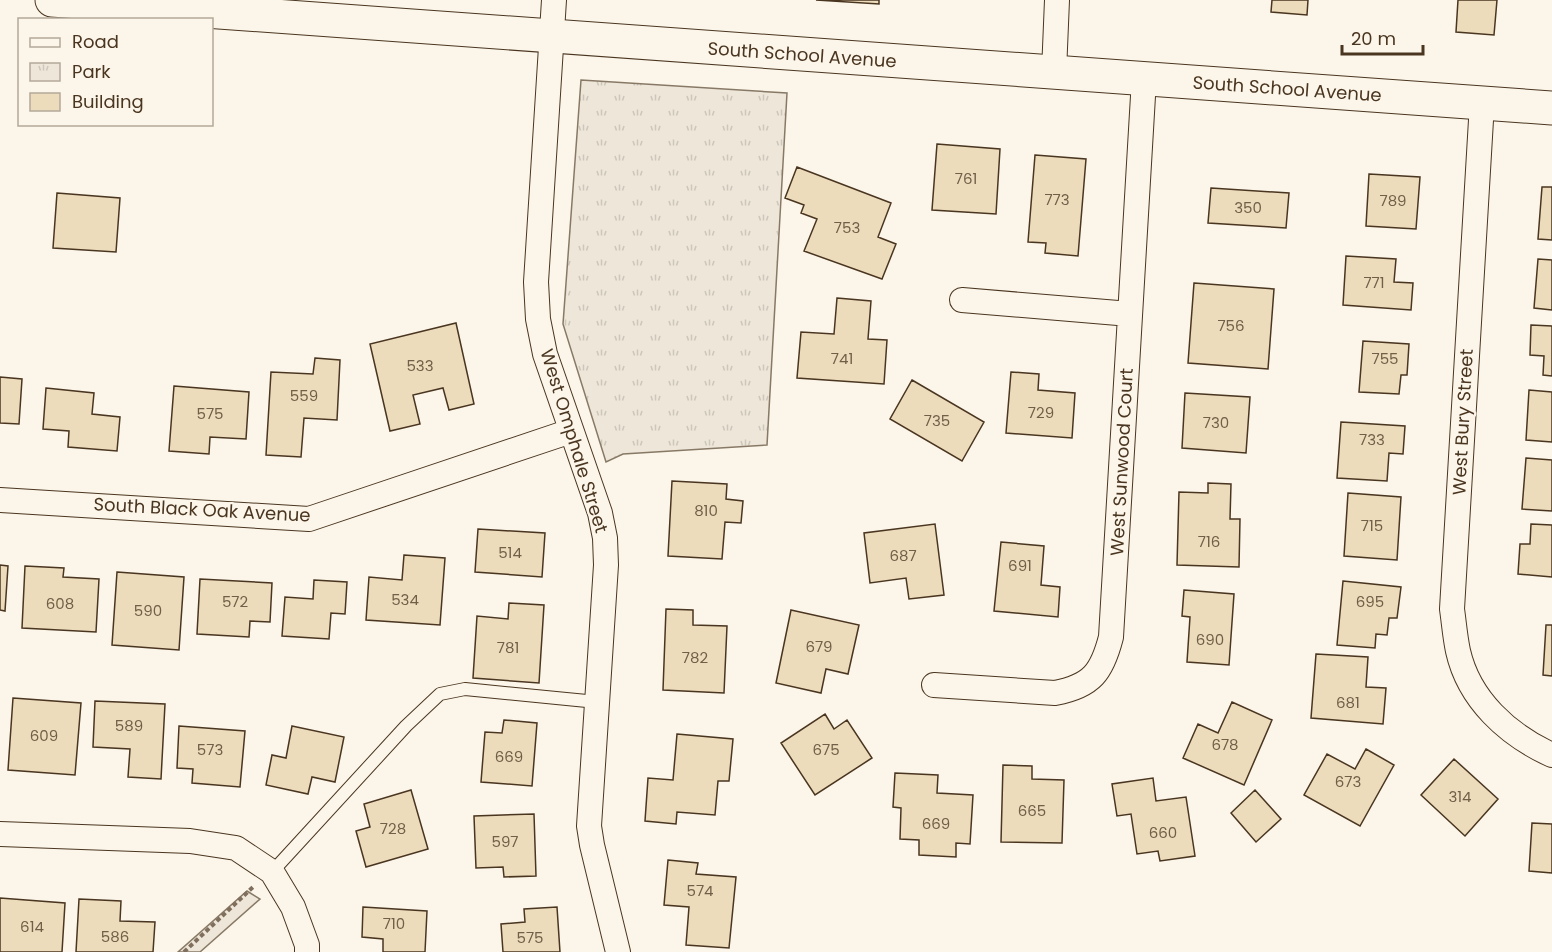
<svg xmlns="http://www.w3.org/2000/svg" width="1552" height="952" font-family="Poppins,sans-serif">
<style>
.park{fill:url(#park-tufts);stroke:#887966;stroke-width:1.5}
.building{fill:#ecdcbc;stroke:#4a3520;stroke-width:1.5}
.lines{fill:none;stroke-linecap:round;stroke-linejoin:round}
.lane-casing{stroke:#4a3520;stroke-width:14}
.street-casing{stroke:#4a3520;stroke-width:26}
.secondary-casing{stroke:#4a3520;stroke-width:35}
.path{stroke:#7f6f5c;stroke-width:4;stroke-dasharray:4.5 3;stroke-linecap:butt}
.lane{stroke:#fbf6e9;stroke-width:12}
.street{stroke:#fbf6e9;stroke-width:24}
.secondary{stroke:#fbf6e9;stroke-width:33}
.labels{text-anchor:middle;stroke-width:4.5;stroke-linejoin:round;paint-order:stroke}
.number-label{font-size:15px;fill:#725f47}
.street-label{font-size:18px;fill:#4a3520;stroke:#fbf6e9}
</style>
<defs>
<pattern id="park-tufts" width="24" height="20" patternUnits="userSpaceOnUse" patternTransform="scale(1.5)"><rect width="24" height="20" fill="#ede6d9"/><path d="M3 7l-1-3M5 7V3M7 7l1-3M15 17l-1-3M17 17v-4M19 17l1-3" fill="none" stroke="#cdc6ba"/></pattern>
</defs>
<rect width="100%" height="100%" fill="#fbf6e9"/>
<path class="park" d="M581,80L787,93L767,445L623,454L606,462L563,324Z
M247,891L260,899L200,952H178Z"/>
<path class="building" d="M816,0H879V4Z
M1272,0H1308L1307,15L1271,12Z
M1458,0H1497L1494,35L1456,32Z
M937,144L1000,149L996,214L932,210Z
M1035,155L1086,159L1078,256L1045,253L1046,243L1028,242Z
M797,167L891,203L878,237L896,244L882,279L804,251L817,219L801,213L804,205L785,198Z
M1369,174L1420,177L1416,229L1366,226Z
M1542,187H1552V240L1538,239Z
M1211,188L1289,193L1286,228L1208,223Z
M57,193L120,198L116,252L53,248Z
M1346,256L1396,259L1394,282L1413,283L1411,310L1343,305Z
M1538,259L1552,260V310L1534,308Z
M1194,283L1274,289L1268,369L1188,363Z
M837,298L871,301L868,339L887,340L884,384L797,378L801,332L834,334Z
M456,323L474,404L449,410L443,388L413,395L420,424L390,431L370,344Z
M1531,325L1552,326V376L1543,375L1544,356L1530,355Z
M1363,341L1409,344L1407,375H1401L1399,394L1359,392Z
M315,358L340,360L337,420L304,418L301,457L266,455L271,372L313,374Z
M1011,372L1039,374L1038,390L1075,393L1072,438L1006,433Z
M0,377L22,379L19,424L0,423Z
M912,380L984,422L962,461L890,419Z
M174,386L249,392L246,439L210,437L209,454L169,451Z
M46,388L94,393L92,414L120,417L117,451L68,447L69,431L43,429Z
M1529,390L1552,392V442L1526,440Z
M1185,393L1250,397L1246,453L1182,448Z
M1341,422L1405,426L1403,454L1389,453L1387,481L1337,478Z
M1526,458L1552,460V511L1522,509Z
M672,481L727,484L726,499L743,501L741,523L725,522L722,559L668,556Z
M1208,483L1231,484L1230,519H1240L1239,567L1177,565L1179,492L1208,493Z
M1348,493L1401,497L1397,560L1344,556Z
M935,524L944,595L909,599L906,578L870,583L864,533Z
M1531,524L1552,525V577L1518,574L1520,544H1530Z
M478,529L545,533L542,577L475,572Z
M1001,542L1044,546L1041,585L1060,587L1058,617L994,611Z
M404,555L445,558L440,625L366,620L369,577L402,580Z
M0,565L8,566L5,611L0,610Z
M25,566L64,568L63,577L99,579L96,632L22,628Z
M117,572L184,577L179,650L112,645Z
M200,579L272,583L270,622L250,621L249,637L197,634Z
M314,580L347,582L345,614L331,613L329,639L282,636L285,597L313,599Z
M1343,581L1401,587L1397,618H1389L1387,635L1376,634L1375,648L1337,645Z
M1184,590L1234,594L1229,665L1187,662L1190,617L1182,616Z
M509,603L544,605L539,683L473,678L477,616L508,619Z
M666,609L693,610V625L727,626L724,693L663,690Z
M791,610L859,625L848,674L826,669L821,693L776,683Z
M1546,625H1552V676L1543,675Z
M1316,654L1368,657L1366,687L1386,688L1383,724L1311,718Z
M13,698L81,703L75,775L8,770Z
M95,701L165,704L161,779L128,777L130,749L93,747Z
M1232,702L1272,720L1244,785L1183,758L1198,724L1218,733Z
M825,714L834,729L847,720L872,758L815,795L781,743Z
M504,720L537,723L532,786L481,782L485,732L502,733Z
M179,726L245,731L240,787L192,783L193,769L177,768Z
M292,726L344,737L335,782L312,777L308,794L266,785L272,755L286,758Z
M677,734L733,739L729,781H718L715,815L677,812L676,824L645,821L648,778L673,780Z
M1366,749L1394,765L1360,826L1304,795L1327,754L1355,769Z
M1454,759L1498,799L1465,836L1421,795Z
M1003,765L1032,766V779L1064,780L1062,843L1001,842Z
M895,773L938,775L937,793L973,795L970,844L956,843V857L919,855V840L900,839L901,808L893,807Z
M1153,778L1156,801L1186,797L1195,856L1160,861L1158,851L1137,854L1131,814L1117,816L1112,784Z
M411,790L428,849L366,867L356,831L370,827L364,804Z
M1255,790L1281,819L1256,842L1231,813Z
M534,814L536,876L504,877L503,867L476,868L474,816Z
M1532,823L1552,824V873L1529,871Z
M668,860L698,863L696,874L736,877L729,948L686,945L689,907L664,905Z
M0,898L65,903L62,952H0Z
M79,899L121,901L120,921L155,922L153,952H76Z
M363,907L427,911L425,952H383V939L362,937Z
M557,907L560,952H503L501,924L525,922L524,909Z"/>
<g class="lines">
<g class="lane-casing">
<path id="lane" d="M272,872L406,726L440,694L465,689L597,702"/>
</g>
<g class="street-casing">
<path id="street" d="M554,0L536,282L538,319L545,354L600,513L605,538L606,565L589,826L592,845L618,952
M1054,72L1057,0
M1482,103L1452,609C1454,623 1455,637 1458,651C1469,700 1508,735 1552,755
M962,300L1130,314
M0,500L309,519L571,431
M934,685L1055,693C1092,686 1102,672 1111,637L1144,79
M0,834L190,841L236,848L272,872L293,907L307,945V952"/>
</g>
<g class="secondary-casing">
<path id="secondary" d="M52,0L1552,108"/>
</g>
<path class="path" d="M184,952L253,887"/>
<use href="#lane" class="lane"/>
<use href="#street" class="street"/>
<use href="#secondary" class="secondary"/>
</g>
<g class="labels">
<g class="number-label">
<text x="966" y="184">761</text>
<text x="1057" y="205">773</text>
<text x="1393" y="206">789</text>
<text x="1248" y="213">350</text>
<text x="847" y="233">753</text>
<text x="1374" y="288">771</text>
<text x="1231" y="331">756</text>
<text x="842" y="364">741</text>
<text x="1385" y="364">755</text>
<text x="420" y="371">533</text>
<text x="304" y="401">559</text>
<text x="1041" y="418">729</text>
<text x="210" y="419">575</text>
<text x="937" y="426">735</text>
<text x="1216" y="428">730</text>
<text x="1372" y="445">733</text>
<text x="706" y="516">810</text>
<text x="1372" y="531">715</text>
<text x="1209" y="547">716</text>
<text x="510" y="558">514</text>
<text x="903" y="561">687</text>
<text x="1020" y="571">691</text>
<text x="405" y="605">534</text>
<text x="235" y="607">572</text>
<text x="1370" y="607">695</text>
<text x="60" y="609">608</text>
<text x="148" y="616">590</text>
<text x="1210" y="645">690</text>
<text x="819" y="652">679</text>
<text x="508" y="653">781</text>
<text x="695" y="663">782</text>
<text x="1348" y="708">681</text>
<text x="129" y="731">589</text>
<text x="44" y="741">609</text>
<text x="1225" y="750">678</text>
<text x="210" y="755">573</text>
<text x="826" y="755">675</text>
<text x="509" y="762">669</text>
<text x="1348" y="787">673</text>
<text x="1460" y="802">314</text>
<text x="1032" y="816">665</text>
<text x="936" y="829">669</text>
<text x="393" y="834">728</text>
<text x="1163" y="838">660</text>
<text x="505" y="847">597</text>
<text x="700" y="896">574</text>
<text x="394" y="929">710</text>
<text x="32" y="932">614</text>
<text x="115" y="942">586</text>
<text x="530" y="943">575</text>
</g>
<g class="street-label">
<text transform="translate(802 55) rotate(4)" y="6">South School Avenue</text>
<text transform="translate(1287 89) rotate(4)" y="6">South School Avenue</text>
<text transform="translate(1463 422) rotate(-87)" y="6">West Bury Street</text>
<text transform="translate(574 441) rotate(73)" y="6">West Omphale Street</text>
<text transform="translate(1122 462) rotate(-87)" y="6">West Sunwood Court</text>
<text transform="translate(202 510) rotate(3)" y="6">South Black Oak Avenue</text>
</g>
</g>
<rect x="18" y="18" width="195" height="108" fill="#fbf6e9" stroke="#b4a999" stroke-width="1.5"/>
<rect x="30" y="38" width="30" height="9" fill="#fbf6e9" stroke="#b4a999" stroke-width="1.5"/>
<text x="72" y="48" font-size="18" fill="#4a3520">Road</text>
<rect x="30" y="63" width="30" height="18" fill="url(#park-tufts)" stroke="#b4a999" stroke-width="1.5"/>
<text x="72" y="78" font-size="18" fill="#4a3520">Park</text>
<rect x="30" y="93" width="30" height="18" fill="#ecdcbc" stroke="#b4a999" stroke-width="1.5"/>
<text x="72" y="108" font-size="18" fill="#4a3520">Building</text>
<path d="M1342 45v9h81v-9" fill="none" stroke="#4a3520" stroke-width="3"/>
<text x="1351" y="45" font-size="18" fill="#4a3520" stroke="#fbf6e9" stroke-width="4.5" paint-order="stroke">20 m</text>
</svg>
